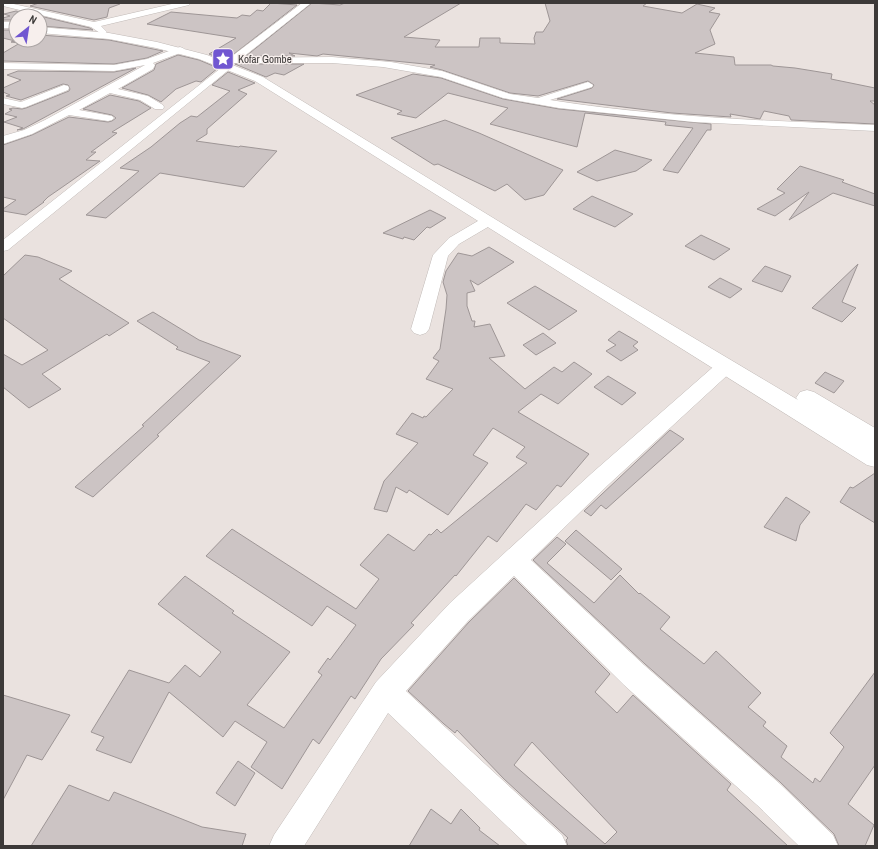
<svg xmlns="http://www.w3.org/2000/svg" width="878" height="849" font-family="'Archivo Narrow',sans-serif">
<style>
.building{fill:#ccc4c4;stroke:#9e9696;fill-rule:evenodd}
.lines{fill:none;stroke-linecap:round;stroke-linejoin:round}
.minor-casing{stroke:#c1bab7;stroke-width:1}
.highway-casing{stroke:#c1bab7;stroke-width:1}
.minor{fill:#fff;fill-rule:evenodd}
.highway{fill:#fff;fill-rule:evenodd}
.labels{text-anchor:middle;stroke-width:3;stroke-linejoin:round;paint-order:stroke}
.far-poi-label{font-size:11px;fill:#3c3938;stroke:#f7efed;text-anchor:start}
</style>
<rect width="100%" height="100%" fill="#eae2df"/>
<path class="building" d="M39,3H119L120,4L109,8L107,17L94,20L30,6Z
M271,3L297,5L225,61L209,54L236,38L147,24L171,12L237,18L242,15L250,16L257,10L263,11Z
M312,3L340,5L345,3H461L404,37L440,40L435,47H479L480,38H500V43L535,44L534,38L536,32H543L550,21L545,3H647L643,6L682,13L697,4L715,8L709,12L720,14L710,30L715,44L695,53L734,57L735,65H771L773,66L795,68L832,74L831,79L875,88V101H870L875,105V124L791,120L789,116L764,111L760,119L730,114L731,117L672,113L557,99L592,88L594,85L588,81L538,96L510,93L442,70L430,67L435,65L323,54L317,56L289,53L295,56H246Z
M16,11L38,16H16V20H3V18L10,16L4,14Z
M40,16L90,28L93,30L40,26Z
M3,30H16V40H40V35L109,40L163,51L147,58L114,64L3,61V53L20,43L11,42L15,41L3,38Z
M178,55L199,60L218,68L201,82L196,81L176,89L161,102L148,95L122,88L154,70L156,64Z
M235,64H304L284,75L275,73L266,77Z
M136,68L23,129L17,130L23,128L4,122L17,117L5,114L12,110L9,109L13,108L22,109L26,108L69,91L70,89L68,85L63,84L21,100L6,96L10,95L3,92V88L21,80L7,75L18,71L114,72Z
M228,72L255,83L238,90L247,94L207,129V134L196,141L239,147L240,146L277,151L244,187L160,173L106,218L86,215L139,171L120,168L151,147L180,123L191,116L197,117L230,91L212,85Z
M413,74L441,78L503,99L559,109L711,124V130H707L678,173L663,170L693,128L665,125L666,122L585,113L577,147L490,124L508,108L448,93L416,118L397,114L402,111L356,95Z
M110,95L139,101L151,108L112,132L117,133L91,152H96L86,160L100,161L48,197L43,202H44L26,215L3,211V209L16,200L3,197V145L32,135L69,117L108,122L112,121L116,118L112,115L83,109Z
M445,120L479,133L563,170L544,195L525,200L507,184L495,191L438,164L434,165L391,138Z
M615,150L652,160L636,171L597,181L577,172Z
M800,166L844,180L842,182L875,194V206L833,193L789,220L809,192L775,216L757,209L785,193L777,189Z
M592,196L633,214L615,227L573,209Z
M430,210L446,218L430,228L427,227L414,240L404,237L403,239L383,233Z
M701,235L730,249L714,260L685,246Z
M489,247L514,262L478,285L470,280L475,291L467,293V306L472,321H475L474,327L490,324L505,356L489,358L525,389L554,367L562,372L574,362L592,374L558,404L541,394L518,412L589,454L561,487L557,485L536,510L526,504L497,542L488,536L456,576L455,575L411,623L414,625L381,659L355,699L351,696L319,744L313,739L282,789L251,767L267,742L235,721L223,737L169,692L131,763L96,750L104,737L91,732L129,670L169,683L185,665L200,677L221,652L158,604L185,576L234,611L232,613L290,652L247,705L284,728L322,675L318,672L328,658L330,660L356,625L327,606L312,626L206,556L232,529L356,609L379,579L360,565L388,534L414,551L429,534L431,535L437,529L441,533L527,463L516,457L525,447L493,428L473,455L488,463L448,515L409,490L407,493L396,487L387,512L374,509L384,481L418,443L396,434L412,413L423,418L424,416L426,417L453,389L426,379L439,361L433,358L440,349L446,309L447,295L443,282L446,271L458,253L472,256Z
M25,255L38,257L72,271L59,279L129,323L109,336L107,334L42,374L61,389L29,408L3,387V354L22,365L48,350L3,318V276Z
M858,264L842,302L856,308L842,322L812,308Z
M765,266L791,276L782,292L752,281Z
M720,278L742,289L730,298L708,287Z
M535,286L577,311L549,330L507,303Z
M153,312L199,340L241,356L157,435L159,436L93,497L75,487L144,426L142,425L210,362L176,349L178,347L137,321Z
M619,331L638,342L633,346L638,350L621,361L606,351L616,345L608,340Z
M543,333L556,343L536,355L523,345Z
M825,372L844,381L834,393L815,383Z
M608,376L636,393L622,405L594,387Z
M670,430L684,439L606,509L601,505L591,516L584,511Z
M875,473V523L840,502L850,487L853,488Z
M786,497L810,512L800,525L796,541L764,527Z
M576,530L622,569L611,580L565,541Z
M557,537L566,544L547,563L594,603L620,575L639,594L640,593L670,617L660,629L704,664L716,651L761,693L748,707L766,722L763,726L787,746L781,757L813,783L815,778L820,782L844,747L830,733L875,672V765L848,804L874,825L865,846H839L834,834L780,782L645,664L533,560Z
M514,578L610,674L595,692L617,713L633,695L731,784L727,790L788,846H568L566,840L568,838L504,779L457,730L455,733L444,724L408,691L469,622ZM532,742L617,832L605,844L514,765Z
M3,695L70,715L42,760L27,755L3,800Z
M238,761L255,773L235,806L216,793Z
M69,785L109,801L114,792L202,827L246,834L242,846H31Z
M431,809L451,824L461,809L480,828L479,830L500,846H409Z"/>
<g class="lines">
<g class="minor-casing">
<path id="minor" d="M3,3H9L94,22L176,3H190L189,5L101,26L107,32L103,35L91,27L3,6Z
M302,3H311L242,58L332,57L391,62L442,71L510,94L538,98L588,82L593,85L592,87L550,100C658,117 767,121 875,125V131L694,122L559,108L503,98L441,77L383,67L332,63H235L232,64L233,66L231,68L8,250L3,251V240L226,64L227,60Z
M180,47L183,48L185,50L183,52L153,63L155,65L153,69L118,89L148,96L163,105L164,107L163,109H155L140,100L110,93L79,110L112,116L114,118L112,120L108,121L69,115L32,134L3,144V136L24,130L45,120L145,65L114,71L3,69V63L114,65L147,59Z
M64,85L68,86L69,88L68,90L26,107L22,108L3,104V98L21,102Z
M488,217L493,218L495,221L493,224L459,244L448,256L429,329L426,333L420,335L414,333L411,329L433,255L449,238L483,218Z
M726,360L732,361L735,366L732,371L608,485L531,560L644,665L779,783L833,835L838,846H799L757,805L624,685L514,576L468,621L406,691L562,835L567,846H528L388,713L304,846H269L274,835L376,682L450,603L592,473L720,361Z"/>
</g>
<g class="highway-casing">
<path id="highway" d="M3,22H16V28H3Z
M40,27L109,33L157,42L207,55L263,77L521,235L798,400L796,398L800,392L807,390L814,392L875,428V467L867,465L255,81L199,59L156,48L109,39L40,33Z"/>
</g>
<use href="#minor" class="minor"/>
<use href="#highway" class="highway"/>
</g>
<defs>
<g id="sight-square" transform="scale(1.15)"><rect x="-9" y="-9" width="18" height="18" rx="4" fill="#7157d1" stroke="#f7efed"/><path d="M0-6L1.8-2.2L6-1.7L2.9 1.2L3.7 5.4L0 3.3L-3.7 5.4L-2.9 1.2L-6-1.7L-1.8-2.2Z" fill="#fff"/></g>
</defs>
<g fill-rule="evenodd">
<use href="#sight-square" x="223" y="59"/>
</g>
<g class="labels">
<g class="far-poi-label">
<text x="238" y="63">Kofar Gombe</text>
</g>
</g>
<rect width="878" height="849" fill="none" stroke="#3c3938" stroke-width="8"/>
<g transform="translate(28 28) rotate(30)"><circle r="19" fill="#f7efed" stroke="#aca6a5"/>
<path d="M0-3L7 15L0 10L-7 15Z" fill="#7157d1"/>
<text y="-6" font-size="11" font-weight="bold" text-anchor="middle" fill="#3c3938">N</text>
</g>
</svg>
